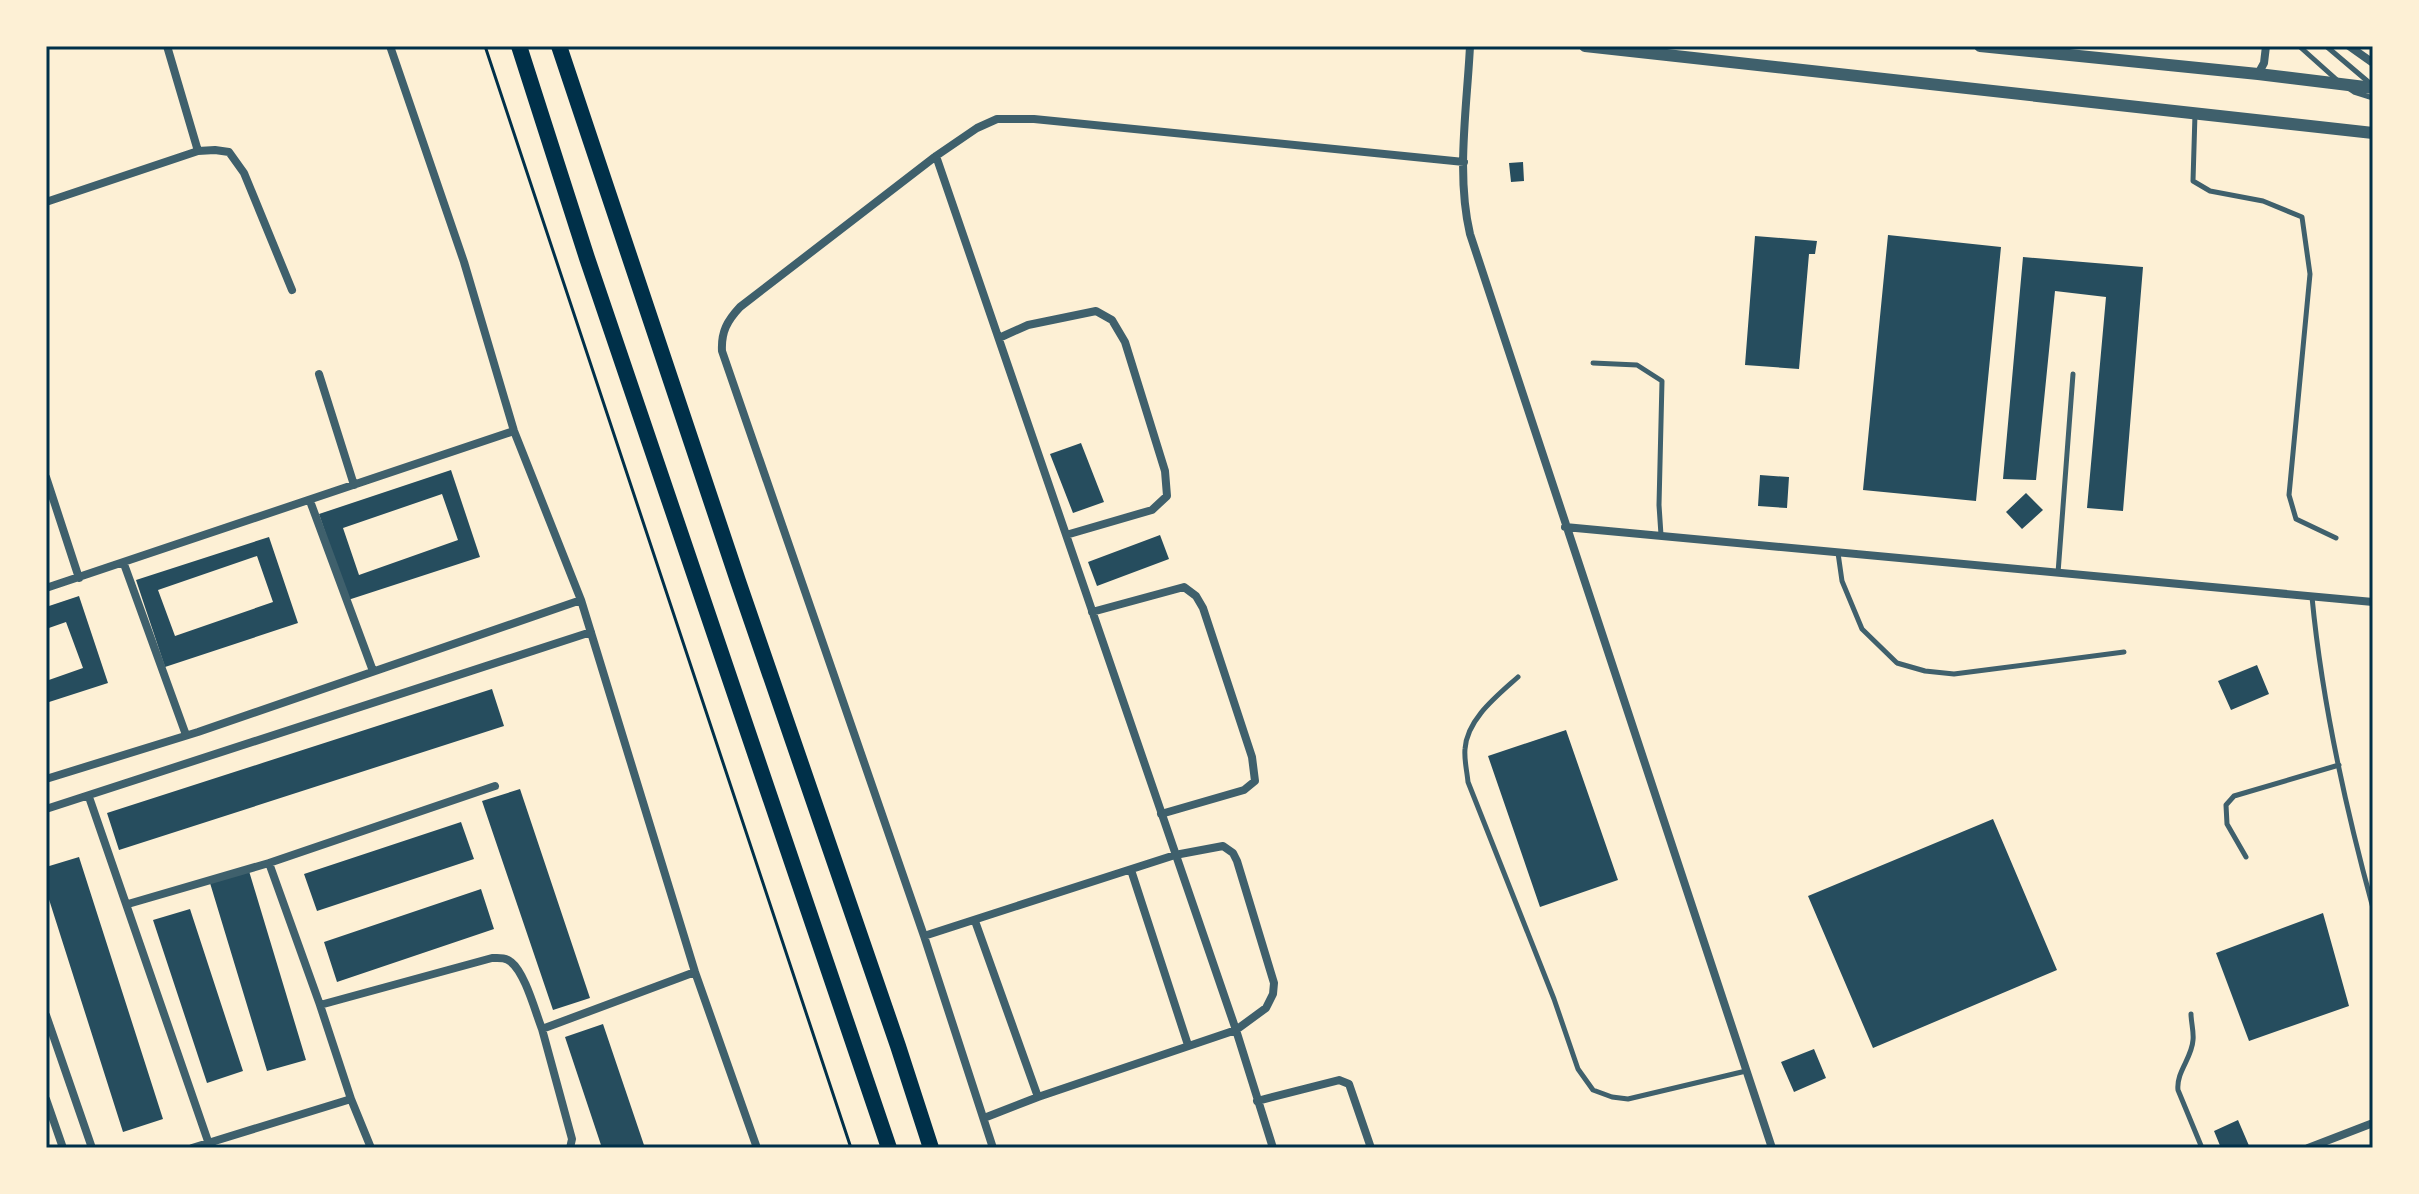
<svg xmlns="http://www.w3.org/2000/svg" width="2419" height="1194" font-family="Barlow,sans-serif">
<style>
.building{fill:#264d5e;fill-rule:evenodd}
.lines{fill:none;stroke-linecap:round;stroke-linejoin:round}
.path{stroke:#003049;stroke-width:3}
.service{stroke:#3f606c;stroke-width:5}
.minor{stroke:#3f606c;stroke-width:8}
.tertiary{stroke:#3f606c;stroke-width:12}
.trunk{stroke:#003049;stroke-width:16}
.neatline{fill:none;stroke:#003049;stroke-width:3}
</style>
<rect width="100%" height="100%" fill="#fdf0d5"/>
<path class="building" d="M1523,162L1524,181L1511,182L1509,163Z
M1888,235L2001,247L1976,501L1863,490Z
M1755,236L1817,241L1815,254H1809L1799,369L1745,365Z
M2023,257L2143,267L2123,511L2087,508L2106,297L2055,291L2036,480L2003,479Z
M1081,443L1104,502L1073,513L1050,454Z
M451,470L480,557L348,600L319,514ZM442,494L458,540L359,575L343,528Z
M1760,475L1789,477L1787,508L1758,506Z
M2026,493L2043,510L2022,529L2006,512Z
M1160,535L1169,559L1097,586L1088,562Z
M269,537L298,623L165,667L136,580ZM257,556L273,602L175,636L158,590Z
M79,596L108,683L46,703V681L83,668L66,622L46,629V607Z
M2257,665L2269,694L2231,710L2218,681Z
M492,689L504,726L119,850L107,813Z
M1566,730L1618,880L1540,907L1488,756Z
M520,789L590,998L553,1010L482,801Z
M1993,819L2057,970L1873,1048L1808,896Z
M461,822L474,859L317,911L304,874Z
M79,857L163,1119L123,1132L46,890V867Z
M249,871L306,1060L267,1071L210,883Z
M481,889L494,929L337,982L324,942Z
M190,909L243,1071L207,1083L153,920Z
M2323,913L2349,1006L2249,1041L2216,953Z
M603,1024L645,1148H602L565,1037Z
M1814,1049L1826,1078L1794,1092L1781,1062Z
M2238,1120L2250,1148H2221L2214,1131Z"/>
<g class="lines">
<path class="path" d="M485,46L851,1148"/>
<path class="service" d="M2299,46L2337,80
M2326,46L2372,85
M2348,88L2354,92L2373,98
M2195,114L2193,181L2210,191L2263,201L2302,217L2310,274L2289,495L2296,519L2336,538
M1593,363L1637,365L1662,381L1659,505L1661,535
M1838,553L1842,581L1862,629L1897,663L1925,671L1954,674L2124,652
M2058,573L2073,374
M2312,597C2322,702 2345,806 2373,908
M1518,677C1497,696 1467,719 1465,749C1464,760 1467,771 1468,782L1554,999L1578,1069L1593,1090L1612,1097L1628,1099L1746,1071
M2246,857L2227,824L2226,805L2234,796L2339,765
M2191,1014C2191,1022 2194,1032 2193,1040C2192,1058 2176,1072 2178,1090L2202,1148"/>
<path class="minor" d="M167,46L198,151
M390,46L464,262L514,431L581,600L695,972L757,1148
M1470,46C1467,107 1456,175 1470,234L1772,1148
M2349,46L2373,63
M2258,74L2264,63L2266,46
M936,156L1236,1030L1273,1148
M46,202L198,151L215,150L229,152L244,173L292,290
M999,338L1028,325L1096,311L1112,320L1125,342L1165,471L1167,496L1152,510L1066,535
M319,374L354,485
M46,477L79,578
M310,501L373,671
M1565,527L2373,602
M124,564L186,735
M46,588L514,431
M1092,612L1184,587L1196,596L1203,608L1252,757L1255,781L1244,790L1161,814
M46,779L198,732L581,600
M89,797L210,1147
M46,809L591,632
M269,863L495,786
M1131,870L1188,1045
M128,904L269,863L320,1005
M975,921L1038,1097
M924,936L1175,855L1223,846L1233,853L1237,861L1274,983L1273,994L1266,1008L1236,1030L1038,1097L984,1118
M46,1015L92,1148
M542,1029L572,1139L570,1148
M46,1099L63,1148
M351,1099L371,1148
M1257,1101L1339,1080L1349,1084L1371,1148
M192,1148L351,1099L320,1005L492,958C499,958 505,957 511,962C525,973 535,1011 542,1029L695,972
M993,1148L924,936L722,351C721,332 727,321 740,307L936,156L977,128L997,119H1034L1464,162
M2308,1148L2373,1123"/>
<path class="tertiary" d="M1585,46L2373,133
M1980,46L2258,74L2373,88"/>
<path class="trunk" d="M519,46L587,258L889,1148
M559,46L738,581L898,1046L931,1148"/>
</g>
<rect width="2419" height="1194" fill="none" stroke="#fdf0d5" stroke-width="96"/>
<rect x="48" y="48" width="2323" height="1098" class="neatline"/>
</svg>
